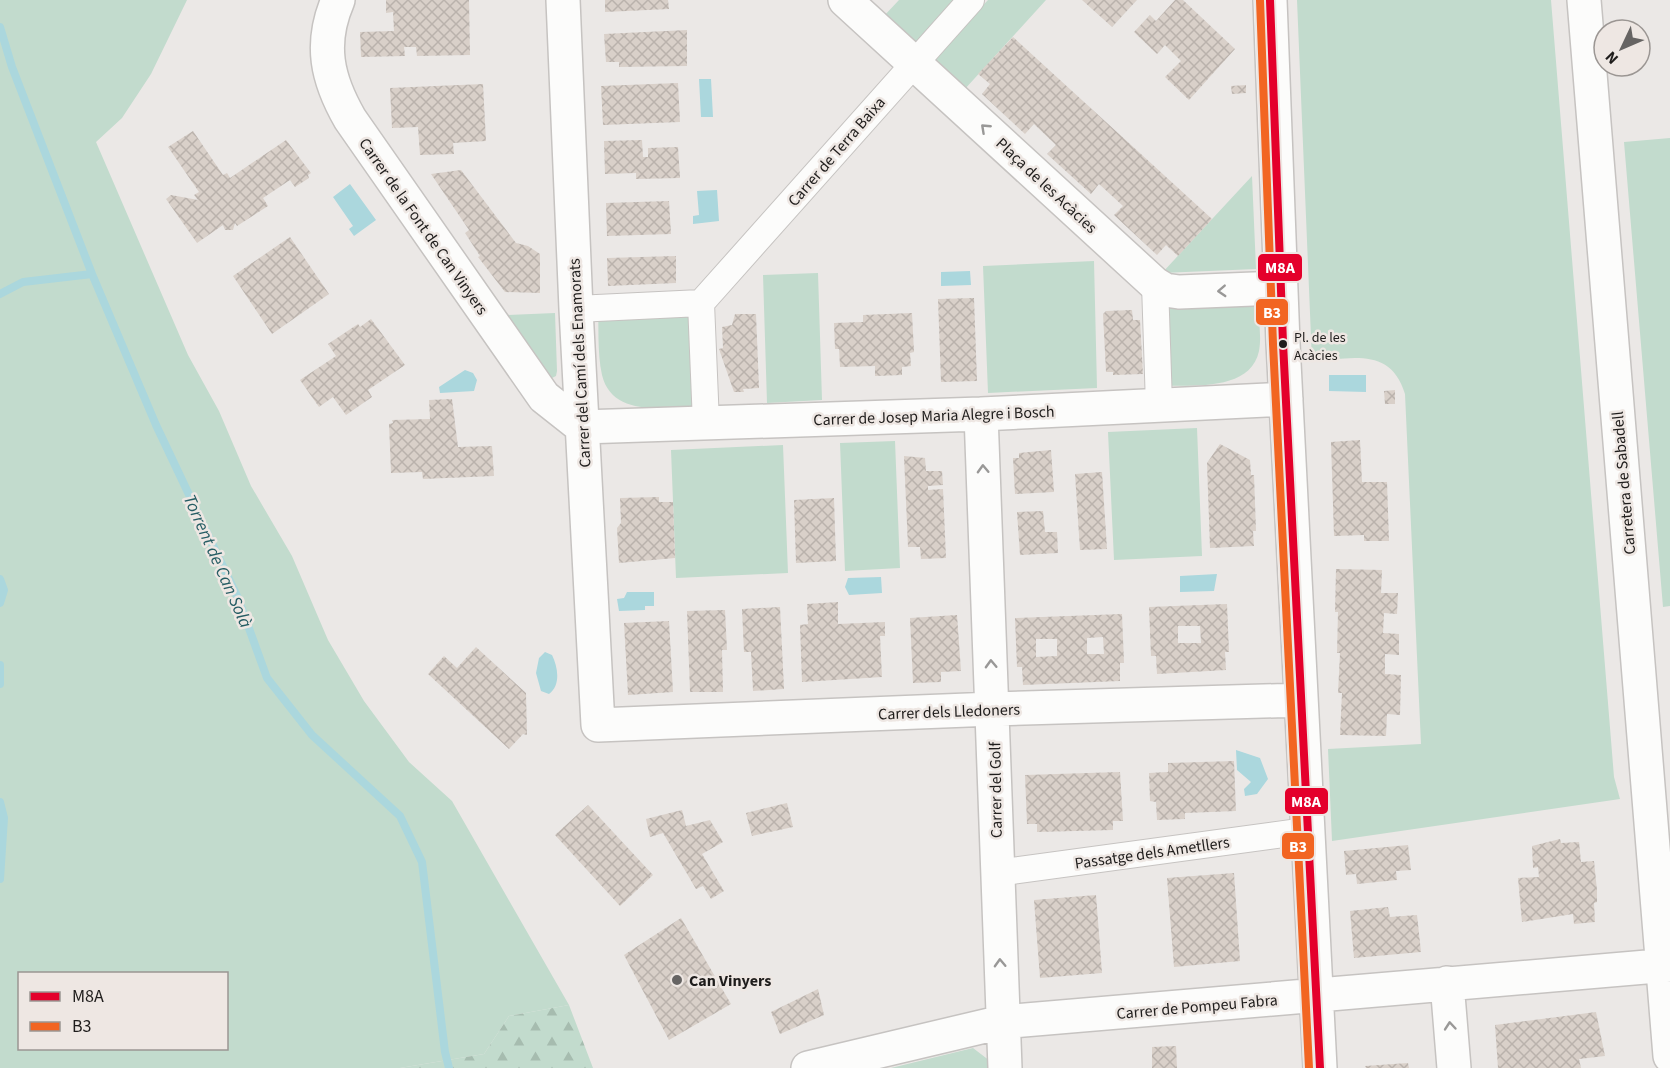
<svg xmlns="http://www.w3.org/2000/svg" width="1670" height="1068" font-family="'Source Sans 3',sans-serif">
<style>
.green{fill:#c2dbcd;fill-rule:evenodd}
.forest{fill:url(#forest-firs)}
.water{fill:#abd7dd}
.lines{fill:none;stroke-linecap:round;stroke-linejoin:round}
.stream{stroke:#abd7dd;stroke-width:8}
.building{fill:url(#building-cross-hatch);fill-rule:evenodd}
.pedestrian-casing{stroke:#c6c3c1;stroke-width:28}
.minor-casing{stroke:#c6c3c1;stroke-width:36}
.pedestrian{stroke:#fcfcfb;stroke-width:26}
.minor{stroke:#fcfcfb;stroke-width:33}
.bus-1-casing{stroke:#eee7e3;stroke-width:12}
.bus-2-casing{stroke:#eee7e3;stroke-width:12}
.bus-1{stroke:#e4002b;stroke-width:8}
.bus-2{stroke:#f26522;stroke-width:8}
.oneway{stroke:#999897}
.bus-dot{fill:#1f1d1c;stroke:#eee7e3;stroke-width:2}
.poi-dot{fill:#666463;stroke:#eee7e3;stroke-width:2}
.labels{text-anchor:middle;stroke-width:5;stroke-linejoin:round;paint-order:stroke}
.bus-label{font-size:14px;fill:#1f1d1c;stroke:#eee7e3;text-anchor:start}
.street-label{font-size:16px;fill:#1f1d1c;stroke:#eee7e3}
.poi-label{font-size:16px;font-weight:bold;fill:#1f1d1c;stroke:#eee7e3;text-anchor:start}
.water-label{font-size:18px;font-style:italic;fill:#265d64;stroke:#eee7e3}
.line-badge{stroke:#eee7e3;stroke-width:2}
.badge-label{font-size:16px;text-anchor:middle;font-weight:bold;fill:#fff}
</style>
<defs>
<pattern id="forest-firs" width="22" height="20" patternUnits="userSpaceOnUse" patternTransform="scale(1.5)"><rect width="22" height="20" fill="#c2dbcd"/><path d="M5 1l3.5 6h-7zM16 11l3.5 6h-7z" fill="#a6bcaf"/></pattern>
<pattern id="building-cross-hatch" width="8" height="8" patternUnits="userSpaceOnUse" patternTransform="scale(1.5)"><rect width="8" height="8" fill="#d9d0c9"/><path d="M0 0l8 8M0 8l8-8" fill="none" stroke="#bab2ac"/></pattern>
</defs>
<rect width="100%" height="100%" fill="#ebe8e6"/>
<path class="green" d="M0,0H187L151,74L122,118L96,142L188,355L219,411L251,486L292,556L328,640L364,701L409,762L452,801L569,1005L509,1016L484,1054L400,1068H0ZM20,974H226V1048H20Z
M899,0H957L915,46L883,17Z
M988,0H1046L964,90L931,61Z
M1297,0H1551L1614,777L1620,799L1332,841L1328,749L1421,744L1405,394C1391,346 1350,359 1312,361Z
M1670,138V606L1663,607L1624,142Z
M1252,176L1256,269L1162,273Z
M1094,261L1097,388L988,393L983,266Z
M818,273L822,400L767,403L763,275Z
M598,300L709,307L713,404C678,406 613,422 602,375C597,352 599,324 598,300Z
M1257,300C1258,316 1262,335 1259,351C1250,394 1185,384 1153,386L1161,304Z
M555,313L557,371L556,376L552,378L505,315Z
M1197,428L1202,556L1114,560L1108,432Z
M895,441L900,568L845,571L840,443Z
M783,445L788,573L676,578L671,450Z
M973,1048L990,1061V1068H891Z"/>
<path class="forest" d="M569,1005L593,1068H400L484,1054L509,1016Z"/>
<path class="water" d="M699,79H711L713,117H701Z
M350,184L376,220L354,236L349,229L353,226L333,197Z
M717,190L719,221L693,224V216L699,215L697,191Z
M970,271L971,285L941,286V272Z
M465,370L473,373L477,380L474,391L440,393L439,387Z
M1329,375H1366V392L1329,391Z
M1217,574L1214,591L1180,592V576Z
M881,577L882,593L849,595L845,587L848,578Z
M627,592H654V606H645V610L619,611L617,599L624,598Z
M545,652L552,655C558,667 561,685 549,694L541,691L536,673L539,658Z
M1236,750L1260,758L1268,779L1257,794L1245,796L1244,789L1251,782L1237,770Z"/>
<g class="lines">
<path class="stream" d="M0,27L12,67L92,274L156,425L238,598L267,678L312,735L400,816L422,862L445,1052L449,1068
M0,294L23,282L92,274
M0,579L4,590L0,603
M0,665V684
M0,802L4,818L0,879"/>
</g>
<path class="building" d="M386,0H469L470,55L417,56L416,47H404L405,56L361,57L360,32L394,31L393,12L386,13Z
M605,0H668L669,9L605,12Z
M1082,0H1137L1112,27Z
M1175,0H1183L1235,49L1189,100L1165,77L1181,61L1165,45L1157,54L1134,32L1150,15L1156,21Z
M687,30V66L619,67V62H606L604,34Z
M1013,37L1212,219L1178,256L1166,245L1157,255L1114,215L1123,206L1099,184L1091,194L1047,154L1056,145L1034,124L1025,134L982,94L990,84L978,74Z
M678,83L680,122L603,125L601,86Z
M483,84L486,141L453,143L454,154L420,155L418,127L392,128L390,88Z
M1246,85V93L1232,94L1231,86Z
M193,131L223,175L227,173L230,178L286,140L311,173L308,175L309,178L295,187L290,180L263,198L268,206L237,226L235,223L233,230H225L223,225L197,243L166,199L171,195L198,200L194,195L199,192L168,147Z
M642,140L643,157H648V148L678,147L680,178L636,179V173L605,174L604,141Z
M461,170L516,243L528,246L540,254V293L505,292L478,257L480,256L465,233L469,230L431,174Z
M669,201L671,234L607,236L606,203Z
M290,237L329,294L272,334L233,276Z
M676,256V283L608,286L607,258Z
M974,298L977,381L941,382L938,299Z
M1132,310L1133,320H1140L1143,374L1113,375V372H1106L1103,314L1106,311Z
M912,313L914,352L910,353L911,366L902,367V375L875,376V366L840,367L839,349H835L834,323L863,322V315Z
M735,314H756L759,388L743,389L744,392H734L719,349L723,348L722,327L732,325Z
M371,319L405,365L368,390L372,397L346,415L333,397L319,407L300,380L336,356L328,344L358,324L360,327Z
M1395,390V404H1385L1384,391Z
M452,399L458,447L492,446L494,476L423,479L422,472L391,473L389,424L393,423L392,420L430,419L429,400Z
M1360,440L1362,482H1387L1389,541H1364V535L1334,536L1331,442Z
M1220,444L1250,460L1251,475H1254L1256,531H1253L1254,546L1210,548L1207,463Z
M1051,450L1054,492L1015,494L1013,458H1019V453Z
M904,456L925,458L926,471H942L943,485L928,486V490L943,489L946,558L921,559L920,547H908Z
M1102,472L1107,549L1080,550L1075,474Z
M659,497V502H673L675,558L619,563L617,528L621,523L620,498Z
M834,498L836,561L796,563L794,500Z
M1043,511L1045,532H1057L1058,553L1020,555L1017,512Z
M1336,569L1382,570L1381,593H1398L1397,614L1384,613L1383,633L1399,634V655L1385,654V674L1401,675L1400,715L1387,714L1386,736L1340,735L1342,693H1338L1340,653H1337L1338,612H1335Z
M838,602V624L885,622V636H880L882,677L802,682L800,625L808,624L807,604Z
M1227,604L1229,652H1225L1226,670L1157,674L1156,656H1151L1149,607ZM1178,626H1200L1201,643H1178Z
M780,607L784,689L753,691L751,652H744L742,609Z
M725,610L727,650H722L723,692H690L687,611Z
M1122,614L1124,663H1120V681L1023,685L1022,667H1017L1015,618ZM1103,637L1104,654H1087V638ZM1036,639H1057V656L1036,657Z
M957,615L961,671L941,672V682L913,683L910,618Z
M669,621L673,692L628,695L624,623Z
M476,647L526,693L527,735L523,734L509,749L428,674L444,656L457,668Z
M1234,761L1236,811L1185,813V819L1157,820L1156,802L1150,801L1149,773L1168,772V763Z
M1120,772L1123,821H1113V830L1037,832V824H1027L1025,775Z
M787,803L793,827L752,836L746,813Z
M588,805L653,875L620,906L555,835Z
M682,810L686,826L710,820L723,842L702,854L724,891L711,899L703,886L696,889L663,833L650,837L646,819Z
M1560,839L1561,843L1579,842L1581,862L1594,861L1597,890V902L1594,903L1595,922L1574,924L1573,914L1522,922L1518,878L1539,877L1538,867L1533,868L1532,846Z
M1408,845L1411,870L1396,871L1397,880L1357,884L1356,874L1346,875L1344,851Z
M1234,873L1240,961L1174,967L1167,878Z
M1096,895L1102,973L1040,978L1034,900Z
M1388,907L1390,917L1417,915L1421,952L1354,958L1350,911Z
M681,918L731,1004L669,1040L624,955Z
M818,989L824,1015L780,1034L771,1012Z
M1596,1012L1605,1056L1579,1059L1581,1068H1498L1495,1025Z
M1176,1046L1177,1068H1152V1047Z
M1408,1063L1409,1068H1366L1365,1066Z"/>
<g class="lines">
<g class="pedestrian-casing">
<path id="pedestrian" d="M1155,284L1159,405
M576,309L701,303
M706,423L701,303L971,0
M997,873L1306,831"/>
</g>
<g class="minor-casing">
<path id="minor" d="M338,0C319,44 327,79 350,119L544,397L582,427L981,414L1286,399
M563,0L576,309L598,725L993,709L1301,700
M845,0L1155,284L1165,290L1179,292L1280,288
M1270,0L1283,343L1320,1068
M1584,0L1670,1056
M981,414L1005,1068
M1447,983L1454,1068
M808,1068L1002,1022L1670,965"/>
</g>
<use href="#pedestrian" class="pedestrian"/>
<use href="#minor" class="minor"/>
<g class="bus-1-casing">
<path id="bus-1" d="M1270,0L1283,343L1320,1068"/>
</g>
<g class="bus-2-casing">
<path id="bus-2" d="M1260,0L1273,344L1309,1068"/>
</g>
<use href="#bus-1" class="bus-1"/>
<use href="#bus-2" class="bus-2"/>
</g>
<defs><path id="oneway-chevron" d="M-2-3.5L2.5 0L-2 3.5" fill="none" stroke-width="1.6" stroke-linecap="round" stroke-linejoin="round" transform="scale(1.5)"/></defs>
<g class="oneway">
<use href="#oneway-chevron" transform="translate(985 128) rotate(-137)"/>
<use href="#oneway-chevron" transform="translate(1222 291) rotate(177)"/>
<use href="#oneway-chevron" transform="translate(983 469) rotate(-92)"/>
<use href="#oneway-chevron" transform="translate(991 664) rotate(-92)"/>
<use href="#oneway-chevron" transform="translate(1000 963) rotate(-92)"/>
<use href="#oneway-chevron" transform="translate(1450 1026) rotate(-95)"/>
</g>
<circle class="bus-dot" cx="1283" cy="344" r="5"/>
<circle class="poi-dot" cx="677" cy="980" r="6"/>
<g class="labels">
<g class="bus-label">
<text x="1294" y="342">Pl. de les<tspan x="1294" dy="18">Acàcies</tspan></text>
</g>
<g class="street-label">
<text transform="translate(836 151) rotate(-49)" y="6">Carrer de Terra Baixa</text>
<text transform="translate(1047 185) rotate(43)" y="6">Plaça de les Acàcies</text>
<text transform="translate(424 226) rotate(55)" y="6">Carrer de la Font de Can Vinyers</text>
<text transform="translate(579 363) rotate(-93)" y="6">Carrer del Camí dels Enamorats</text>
<text transform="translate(934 415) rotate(-2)" y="6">Carrer de Josep Maria Alegre i Bosch</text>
<text transform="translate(1623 483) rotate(-95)" y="6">Carretera de Sabadell</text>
<text transform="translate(949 711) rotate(-2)" y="6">Carrer dels Lledoners</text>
<text transform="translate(995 790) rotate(-91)" y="6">Carrer del Golf</text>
<text transform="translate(1152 852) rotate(-8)" y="6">Passatge dels Ametllers</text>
<text transform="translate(1197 1006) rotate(-5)" y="6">Carrer de Pompeu Fabra</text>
</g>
<g class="poi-label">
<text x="689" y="986">Can Vinyers</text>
</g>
<g class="water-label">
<text transform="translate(218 561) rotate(66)" y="6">Torrent de Can Solà</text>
</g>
</g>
<g class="line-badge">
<rect x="1257" y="253" width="46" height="29" rx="6" fill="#e4002b"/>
<rect x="1255" y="298" width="34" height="28" rx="6" fill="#f26522"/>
<rect x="1284" y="787" width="45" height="28" rx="6" fill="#e4002b"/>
<rect x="1281" y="832" width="34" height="28" rx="6" fill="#f26522"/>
</g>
<g class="badge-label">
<text x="1280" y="273">M8A</text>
<text x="1272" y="318">B3</text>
<text x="1306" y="807">M8A</text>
<text x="1298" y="852">B3</text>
</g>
<rect x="18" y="972" width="210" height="78" fill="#eee7e3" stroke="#9b9693" stroke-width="1.5"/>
<rect x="30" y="992" width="30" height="9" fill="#e4002b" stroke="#9b9693" stroke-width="1.5"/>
<text x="72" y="1002" font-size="18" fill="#1f1d1c">M8A</text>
<rect x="30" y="1022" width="30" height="9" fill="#f26522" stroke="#9b9693" stroke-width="1.5"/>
<text x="72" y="1032" font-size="18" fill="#1f1d1c">B3</text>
<g transform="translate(1622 48) rotate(226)"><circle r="28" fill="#eee7e3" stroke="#9b9693" stroke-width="1.5"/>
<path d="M0-4.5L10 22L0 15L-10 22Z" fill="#666463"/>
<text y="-9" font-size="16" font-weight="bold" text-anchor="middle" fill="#1f1d1c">N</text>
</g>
</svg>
